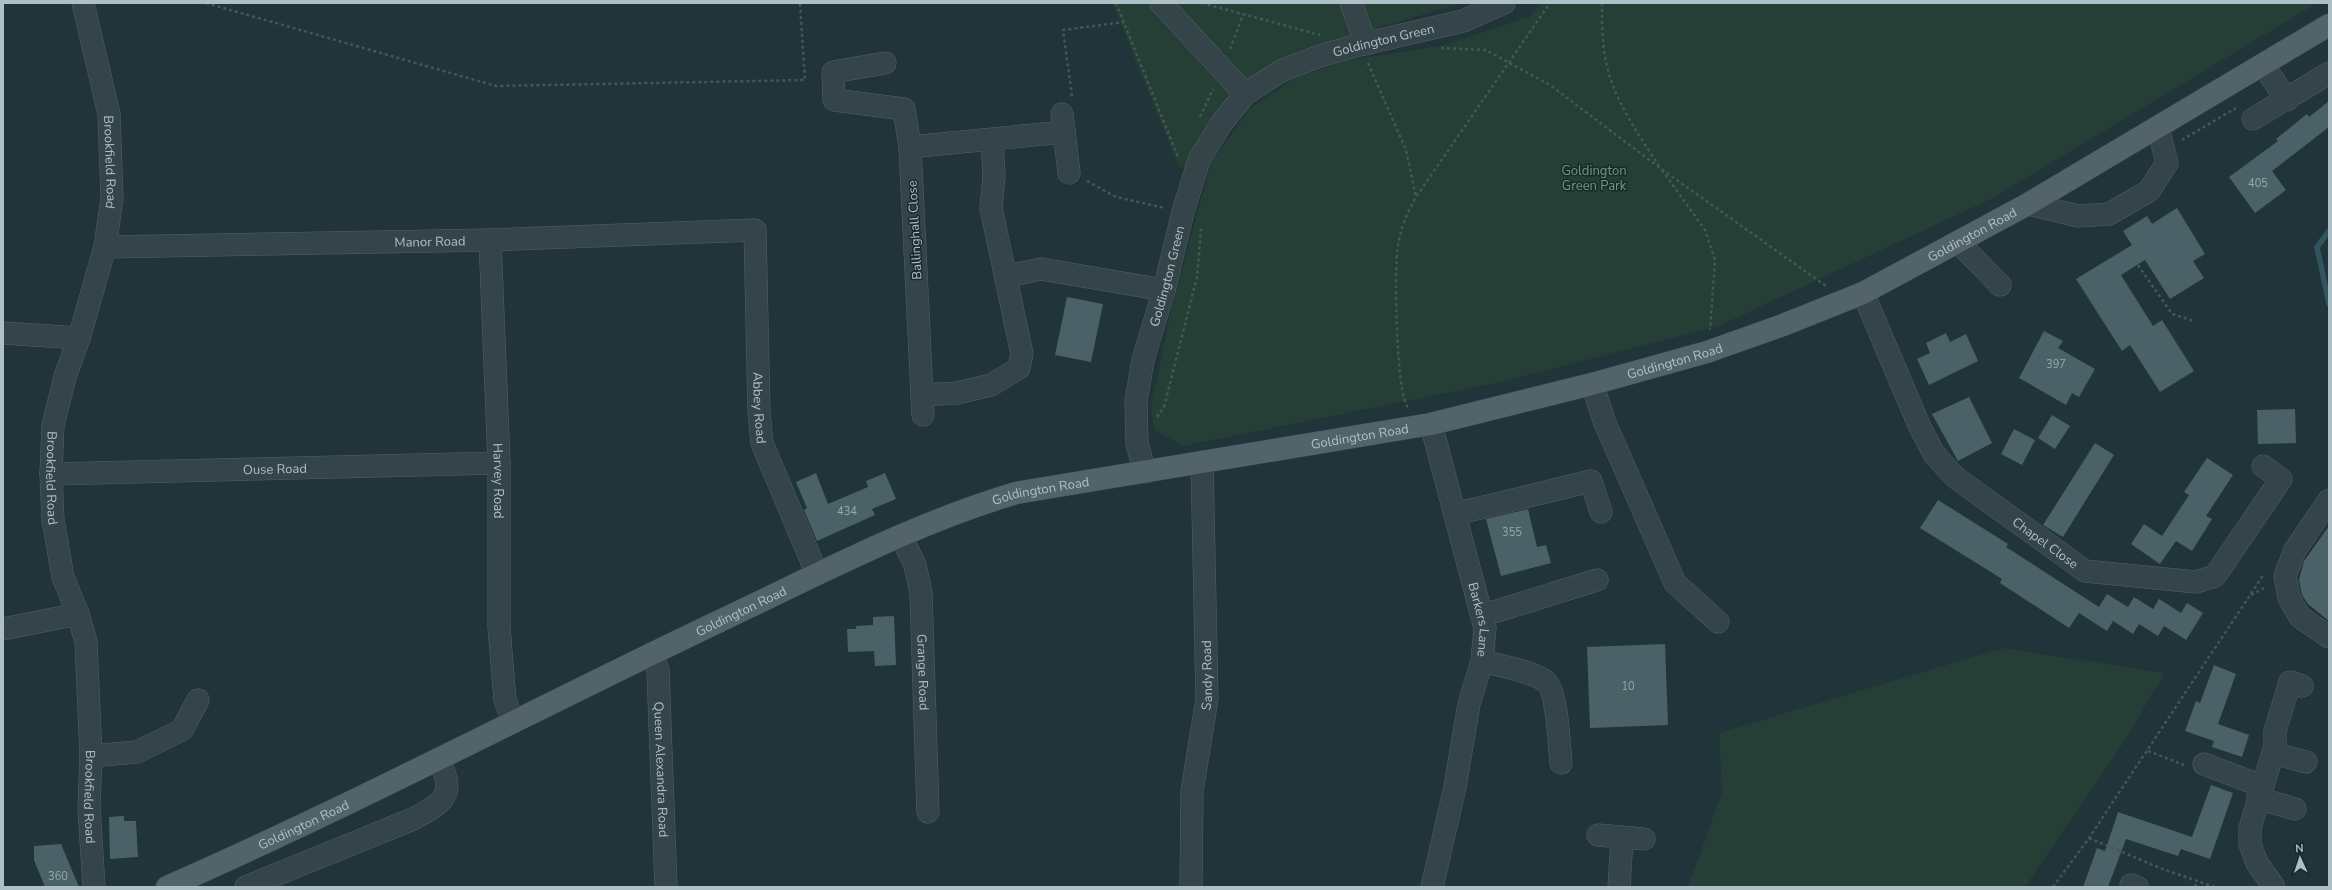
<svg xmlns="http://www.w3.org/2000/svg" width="2332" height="890" font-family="'Nunito Sans',sans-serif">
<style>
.green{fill:#253e36}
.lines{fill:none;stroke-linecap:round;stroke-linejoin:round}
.stream{stroke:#32545e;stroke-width:5.5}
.building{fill:#4b6168}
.minor-casing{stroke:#516267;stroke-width:23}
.major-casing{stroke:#405056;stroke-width:23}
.path{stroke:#425953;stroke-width:2.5;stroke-dasharray:3 3;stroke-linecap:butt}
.minor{stroke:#344449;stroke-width:22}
.major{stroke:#52646a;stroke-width:22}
.labels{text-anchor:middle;stroke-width:3;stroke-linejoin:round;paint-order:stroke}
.number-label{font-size:11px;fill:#95a8ae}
.street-label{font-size:13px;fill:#aec0c6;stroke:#19292e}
.park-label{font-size:13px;fill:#729c6d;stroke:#19292e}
</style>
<rect width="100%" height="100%" fill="#203439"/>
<path class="green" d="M1112,3H1462L1300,51L1264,69L1189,166L1179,167Z
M1541,3H2317L1991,199L1719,326L1497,383L1183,446L1154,430L1151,408L1172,305L1211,163L1249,109L1293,79L1343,61L1445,45L1530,16Z
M2003,648L2165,673L2122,745L2025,887H1688L1722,792L1719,733Z"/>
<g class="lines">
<path class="stream" d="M2329,231L2317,247L2329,304"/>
</g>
<path class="building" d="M2329,101V127L2272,171L2286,190L2255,213L2229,177L2278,141L2276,139L2307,114L2309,117Z
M2177,208L2205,254L2193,261L2204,278L2170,299L2145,260L2121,275L2153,326L2162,320L2194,371L2160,392L2130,345L2122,351L2076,279L2132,245L2123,231L2147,216L2152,224Z
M1067,297L1103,304L1091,362L1055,355Z
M2044,331L2063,341L2058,348L2095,369L2079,397L2072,393L2066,405L2019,378Z
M1946,333L1950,342L1966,334L1978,361L1929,385L1917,359L1930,353L1926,343Z
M1969,397L1992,443L1958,461L1932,414Z
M2295,409L2296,443L2258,444L2257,410Z
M2052,415L2070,426L2055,449L2038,438Z
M2014,429L2035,440L2022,465L2001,454Z
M2095,443L2114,455L2063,537L2043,525Z
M2207,458L2233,475L2206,516L2212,519L2192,551L2176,541L2160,564L2131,544L2144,524L2162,536L2189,495L2184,492Z
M816,473L828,504L868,487L866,481L885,473L896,499L872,509L875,515L817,541L804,510L807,508L796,482Z
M1938,500L2008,544L2006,547L2099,607L2107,594L2128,607L2134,597L2153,609L2159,599L2181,613L2187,603L2203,613L2186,640L2164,626L2158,636L2139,624L2133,634L2113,621L2107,631L2079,613L2069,628L2000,583L2002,579L1920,528Z
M1528,509L1537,547L1546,545L1551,563L1501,576L1486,519Z
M2329,526V621L2308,604L2302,595L2299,580L2304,561Z
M894,616L896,665L875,666L874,651L848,652L847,629H856V626L873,625V617Z
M1665,644L1668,725L1590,728L1587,647Z
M2214,665L2236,674L2218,724L2249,735L2242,757L2212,747L2214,741L2185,731L2196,701L2200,703Z
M2211,785L2233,793L2210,859L2181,849L2178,856L2126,839L2108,887H2083L2097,848L2105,851L2118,812L2192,837Z
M124,816V821H136L138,857L110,859L109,817Z
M61,844L79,887H45L34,860V846Z"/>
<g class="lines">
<g class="minor-casing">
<g id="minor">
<path id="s1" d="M83,3L109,114L112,198L105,247L79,338L65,377L53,425L51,474L53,520L63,577L78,614L86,642L91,756L89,808L94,887"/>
<path d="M1161,3L1245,94"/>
<path d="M1351,3L1366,44"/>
<path d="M885,63L833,72L834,100L904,109L910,147"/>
<path d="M2263,65L2287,100"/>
<path d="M1062,114L1069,173"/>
<path d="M2253,119L2329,73"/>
<path d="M992,139L994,176L991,208L1022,354L1019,368L991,385L957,393L922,395L910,147L1064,132"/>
<path d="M2028,204L2078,216L2109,214L2149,191L2167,163L2158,128"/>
<path id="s2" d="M490,240L499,463V627L505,700L513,721"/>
<path d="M1958,242L2000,285"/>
<path id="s3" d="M105,247L490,240L755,230L759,412L762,443L817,574"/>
<path d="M1007,276L1041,269L1164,290"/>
<path id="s4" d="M1863,293L1919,425L1934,454L1955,477L2085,571L2196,582L2215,576L2281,479L2263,466"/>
<path d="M3,333L79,338"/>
<path d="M1592,384L1605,423L1675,583L1718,622"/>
<path d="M922,395L923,415"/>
<path id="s5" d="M1431,424L1485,628L1482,661L1469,704L1455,787L1432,887"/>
<path id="s6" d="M1145,472L1137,444L1136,401L1143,360L1164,290L1183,212L1199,160L1221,124L1245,94L1283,70L1323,55L1359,45L1463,21L1504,3"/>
<path id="s7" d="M51,474L499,463"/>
<path d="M2329,500L2295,550L2285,576L2289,598L2300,617L2329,637"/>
<path d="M1455,514L1591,481L1601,512"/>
<path id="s8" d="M901,536L915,565L921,593L928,812"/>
<path d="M1482,614L1497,611L1597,580"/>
<path d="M3,629L78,614"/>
<path id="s9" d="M651,654L658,670L666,887"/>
<path d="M1482,661C1502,666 1526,670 1544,680C1558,689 1559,746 1561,763"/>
<path d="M2273,753L2306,762"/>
<path d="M91,756L137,752L182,730L198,700"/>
<path d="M2204,764L2262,786"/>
<path d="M2258,798L2295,809"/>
<path d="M1598,835L1644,839"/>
<path d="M2131,885L2137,887"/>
<path d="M246,887L413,819C444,802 457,795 438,759"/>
<path id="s10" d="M1191,887L1192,791L1207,699L1202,462"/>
<path d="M1619,887L1622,838"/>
<path d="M2274,887L2257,863L2250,844V828L2275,746V731L2290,682L2302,686"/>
</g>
</g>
<g class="major-casing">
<g id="major">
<path id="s11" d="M167,887C356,804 539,707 726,618C821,573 915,523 1016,493L1431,424L1592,384L1707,352L1783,325L1863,293L2028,204L2329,25"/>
</g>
</g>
<path class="path" d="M206,3L496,86L805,80L800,3
M1116,3L1178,157
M1202,3L1320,35
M1602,3C1602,22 1602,43 1606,62C1614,100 1638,134 1659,166
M1441,48L1486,50L1550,85L1660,168L1826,286
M1230,49L1243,15
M1368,63L1406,150L1416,197
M1072,96L1063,30L1124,22
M1200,117L1213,89
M2182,140L2236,108
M1662,170L1705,230L1715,260L1710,330
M1087,181L1116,197L1165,208
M2138,265L2172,314L2194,321
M1408,407C1396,396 1394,266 1398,245C1401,227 1407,213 1416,197L1550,3
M1157,417L1164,407L1197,277L1201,229
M2251,595L2266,587
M2148,751L2184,765
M2089,838L2160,868L2214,887
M2053,887L2089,838L2264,574
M2195,887L2197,882"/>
<use href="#minor" class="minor"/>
<use href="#major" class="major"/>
</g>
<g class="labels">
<g class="number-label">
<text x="2258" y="187">405</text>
<text x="2056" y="368">397</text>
<text x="847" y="515">434</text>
<text x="1512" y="536">355</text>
<text x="1628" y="690">10</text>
<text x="58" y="880">360</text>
</g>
<g class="street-label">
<text dy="5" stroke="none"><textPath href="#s6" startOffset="552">Goldington Green</textPath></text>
<text dy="5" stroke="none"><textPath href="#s1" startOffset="162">Brookfield Road</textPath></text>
<text transform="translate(914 230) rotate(-93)" y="5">Ballinghall Close</text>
<text dy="5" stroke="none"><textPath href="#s11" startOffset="1933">Goldington Road</textPath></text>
<text dy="5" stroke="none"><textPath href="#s3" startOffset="325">Manor Road</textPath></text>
<text dy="5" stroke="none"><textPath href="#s6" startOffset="201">Goldington Green</textPath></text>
<text dy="5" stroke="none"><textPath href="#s11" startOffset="1609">Goldington Road</textPath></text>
<text dy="5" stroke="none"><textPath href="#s3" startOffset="828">Abbey Road</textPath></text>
<text dy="5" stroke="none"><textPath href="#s11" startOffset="1285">Goldington Road</textPath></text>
<text dy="5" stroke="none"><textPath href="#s7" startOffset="224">Ouse Road</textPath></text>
<text dy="5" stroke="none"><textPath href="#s1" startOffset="486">Brookfield Road</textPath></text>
<text dy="5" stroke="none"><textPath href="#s2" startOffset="241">Harvey Road</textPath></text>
<text dy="5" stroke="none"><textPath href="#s11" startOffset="961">Goldington Road</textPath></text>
<text dy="5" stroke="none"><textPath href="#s4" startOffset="319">Chapel Close</textPath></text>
<text dy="5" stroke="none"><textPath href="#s11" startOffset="637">Goldington Road</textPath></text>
<text dy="5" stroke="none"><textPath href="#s5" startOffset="202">Barkers Lane</textPath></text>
<text dy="5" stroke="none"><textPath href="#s8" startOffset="140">Grange Road</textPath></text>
<text dy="5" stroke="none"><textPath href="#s10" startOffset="213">Sandy Road</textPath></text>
<text dy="5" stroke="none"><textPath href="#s9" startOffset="117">Queen Alexandra Road</textPath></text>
<text dy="5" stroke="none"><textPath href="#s1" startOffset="810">Brookfield Road</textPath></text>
<text dy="5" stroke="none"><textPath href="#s11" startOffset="150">Goldington Road</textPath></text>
</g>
<g class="park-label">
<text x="1594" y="175">Goldington<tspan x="1594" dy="15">Green Park</tspan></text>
</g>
</g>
<rect width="2332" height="890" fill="none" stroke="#aec0c6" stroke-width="8"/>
<g transform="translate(2300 858) rotate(357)" stroke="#19292e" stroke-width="3" paint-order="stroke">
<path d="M0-3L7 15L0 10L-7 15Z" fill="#aec0c6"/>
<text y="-6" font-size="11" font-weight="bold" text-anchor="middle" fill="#aec0c6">N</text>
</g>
</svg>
